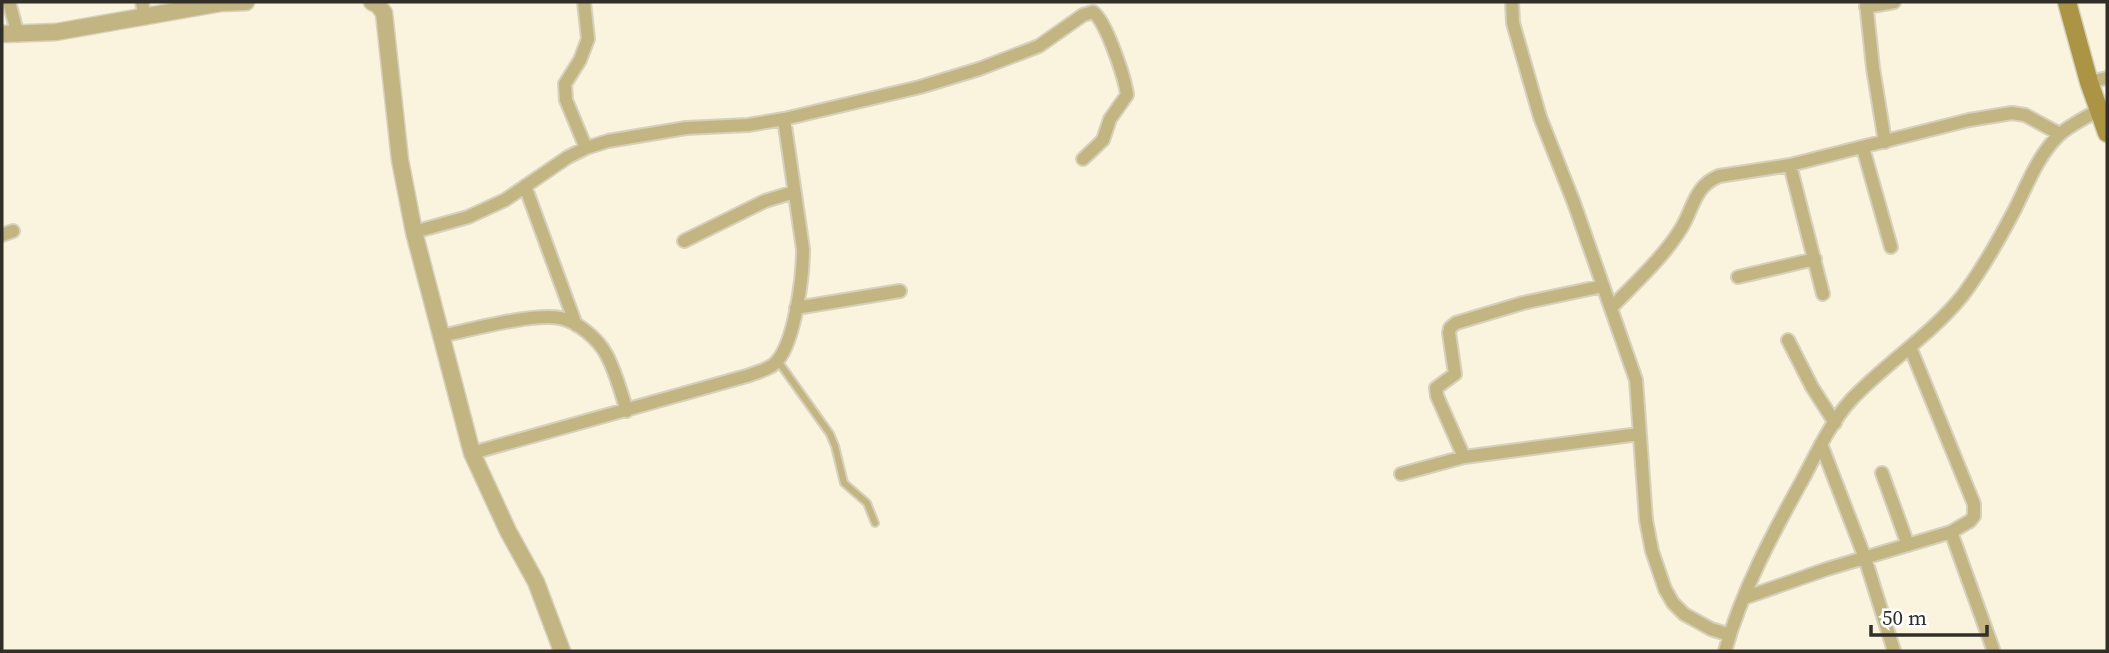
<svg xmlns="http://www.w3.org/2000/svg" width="2109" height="653" font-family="'Source Serif 4',serif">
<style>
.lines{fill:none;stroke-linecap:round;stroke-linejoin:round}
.service-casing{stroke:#d6d1bd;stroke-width:10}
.minor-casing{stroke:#d6d1bd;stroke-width:16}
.tertiary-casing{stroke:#d6d1bd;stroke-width:19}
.secondary-casing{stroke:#d6d1bd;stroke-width:21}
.service{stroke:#c3b582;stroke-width:6}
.minor{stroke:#c3b582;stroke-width:12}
.tertiary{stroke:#c3b582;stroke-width:16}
.secondary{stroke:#ab9544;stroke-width:18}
</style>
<rect width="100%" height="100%" fill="#faf4de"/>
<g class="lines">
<g class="service-casing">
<path id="service" d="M778,361L830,434L835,446L844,483L867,503L875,523"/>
</g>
<g class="minor-casing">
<path id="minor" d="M9,2L18,35
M142,2L145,18
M584,2L588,39L580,60L565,84L566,100L586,148
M1512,2L1513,23L1540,117L1574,203L1636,380L1646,520L1652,551L1665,589L1673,603L1684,614L1711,629L1730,635
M1866,2L1873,68L1885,142
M1866,7L1894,2
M2089,82L2107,78
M1863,148L1891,247
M1790,165L1823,294
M525,186L576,325
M414,232L468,217L505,200L568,157L586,148L608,141L686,128L748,125L784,119L920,87L979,69L1039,46L1083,15L1093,12C1106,21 1125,78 1127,95L1110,119L1103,140L1083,159
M2,235L13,231
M684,241L765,201L794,192
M1738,277L1815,259
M796,308L900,291
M1611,308C1635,283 1664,257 1682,227C1694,206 1695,186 1719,176L1790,165L1969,120L2012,113L2025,115L2060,134
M441,336C470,330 532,313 560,318C577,321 598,339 606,354C616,372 621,393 627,411
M1788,340L1812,387L1835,423
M1821,444L1865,558L1894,651
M472,453L750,375C759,371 772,369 778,360C795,339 803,277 803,249L784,119
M1464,457L1437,396L1436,388L1455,374L1449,333L1450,328L1456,323L1523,303L1603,286
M1882,473L1908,545
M1401,474L1464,457L1639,434
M1951,532L1993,649
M1744,598L1827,569L1951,532L1970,521L1974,516V504L1910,347
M1725,651C1742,590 1773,533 1804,477C1817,452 1831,422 1851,400C1886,363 1931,335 1963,295C1983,268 2000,238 2015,209C2028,183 2038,156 2058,136C2069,125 2086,118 2098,110"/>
</g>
<g class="tertiary-casing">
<path id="tertiary" d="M372,2L378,5L384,13L400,160L414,232L472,453L508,531L536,582L562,651
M2,34L56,32L221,3L246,2"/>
</g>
<g class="secondary-casing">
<path id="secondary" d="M2067,2L2089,82L2107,133"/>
</g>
<use href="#service" class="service"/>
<use href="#minor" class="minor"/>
<use href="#tertiary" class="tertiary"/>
<use href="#secondary" class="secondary"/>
</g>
<rect width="2109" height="653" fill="none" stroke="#312f27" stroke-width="7"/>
<path d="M1871 625v10h116v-10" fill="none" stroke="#312f27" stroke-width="3.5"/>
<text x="1882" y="625" font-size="21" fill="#312f27" stroke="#ffffff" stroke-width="5" paint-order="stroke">50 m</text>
</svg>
